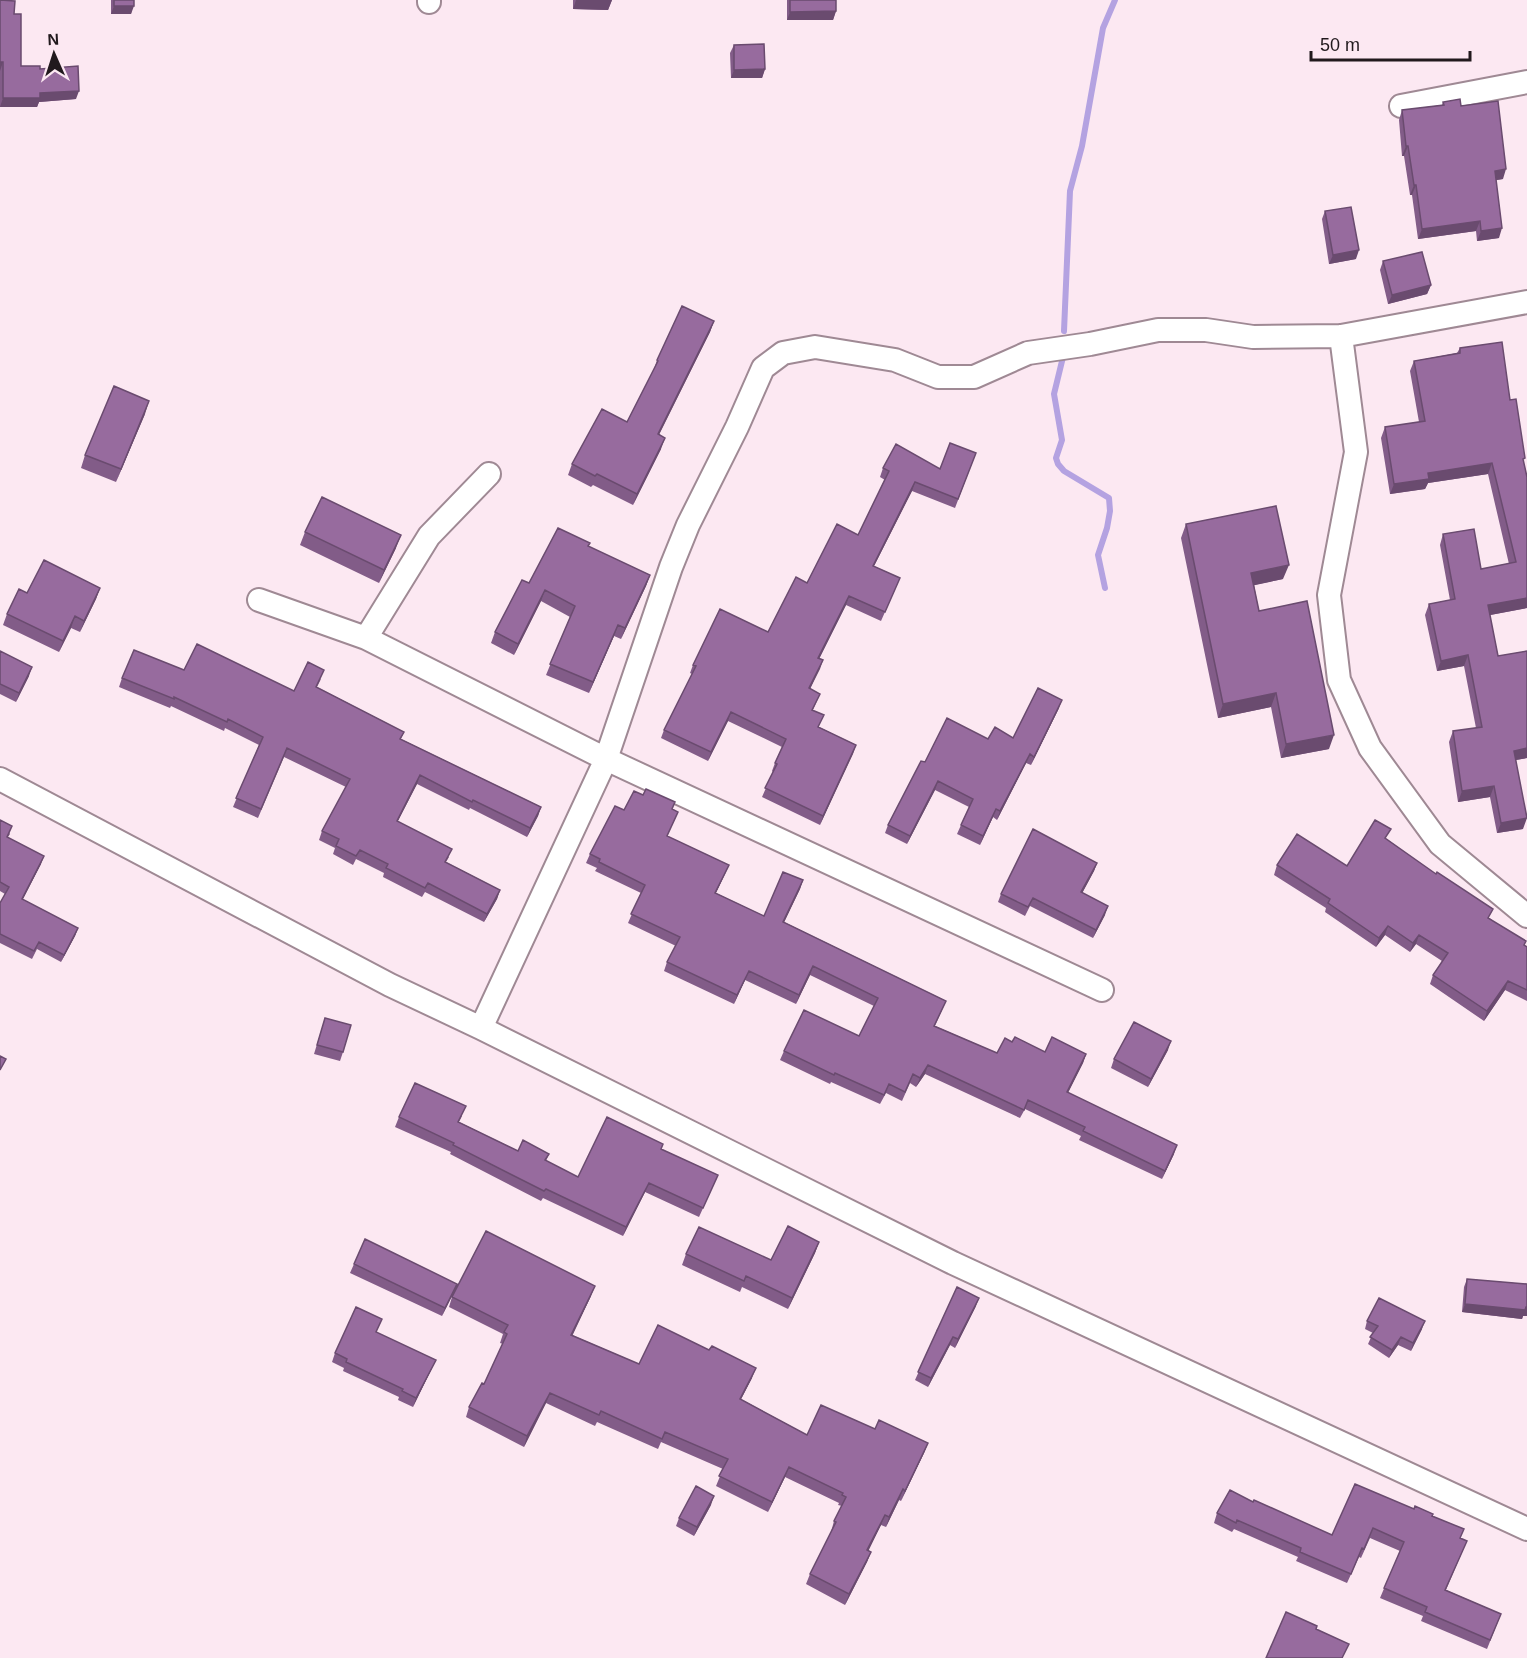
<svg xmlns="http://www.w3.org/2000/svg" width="1527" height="1658" font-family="Helvetica,sans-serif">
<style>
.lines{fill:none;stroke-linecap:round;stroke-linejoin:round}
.stream{stroke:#b4a2e1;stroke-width:6}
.minor-casing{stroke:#9f8994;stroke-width:26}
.minor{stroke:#fff;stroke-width:22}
.wall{fill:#825c88}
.shaded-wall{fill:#6a4b6f}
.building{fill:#976b9e;stroke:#6a4b6f;stroke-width:1.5}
</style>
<rect width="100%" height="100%" fill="#fce8f2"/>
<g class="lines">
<path class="stream" d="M1064,331L1070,191L1082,146L1103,28L1115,0
M1063,357L1054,394L1062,440L1056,458L1058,464L1064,471L1109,498L1110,511L1107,528L1098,555L1105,588"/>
<g class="minor-casing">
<path id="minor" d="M429,2V0
M1401,106L1527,82
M1341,336L1356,452L1329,595L1339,680L1370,748L1440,844L1527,916
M259,600L366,638L606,759L1102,990
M366,638L429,536L489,474
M0,779L390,985L481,1028L953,1263L1527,1529
M481,1028L606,759L671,567L688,525L737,427L763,368L783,353L815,347L895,360L938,377H974L1028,353L1090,344L1158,330H1206L1253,337L1341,336L1527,302"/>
</g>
<use href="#minor" class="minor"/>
</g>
<path class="wall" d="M0,0L14,14L21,66L40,69L76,99L39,102L37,107H0Z
M111,0H134L131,14H111Z
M573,0H612L608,10L573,9Z
M787,0H790L836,11L833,20H787Z
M734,45L765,69L762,78H731L730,53Z
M1443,102L1461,106L1503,179L1496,180L1499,238L1477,241L1476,231L1418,239L1412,195H1410L1404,156H1402L1399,120L1402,110L1442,105Z
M1325,211L1356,259L1329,264L1322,219Z
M1383,261L1431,285L1427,294L1388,304L1380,270Z
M714,321L710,332L659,434L661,449L633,505L593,485L591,487L568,475L572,464L627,422L653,372L657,360Z
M1460,348L1510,400L1527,477V608L1490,615L1498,656L1527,651V758L1516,760L1523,829L1497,833L1490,797L1458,802L1449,742L1453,731L1476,728L1464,666L1437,671L1425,615L1429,604L1450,600L1440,545L1443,534L1481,569L1509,564L1488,474L1428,483L1425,489L1390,494L1381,438L1385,427L1419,422L1410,371L1414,361L1457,353Z
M145,414L116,482L81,468L85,455Z
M976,453L955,508L912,491L874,566L900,578L881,621L846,605L819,659L823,660L810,689L820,694L813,710L819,727L856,745L820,825L762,797L773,772L772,771L775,763L782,747L728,721L708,761L661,738L664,730L692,674L690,673L693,665L768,632L807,583L858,535L885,480L880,477L883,468L940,469Z
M1186,524L1283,579L1254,585L1259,611L1329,749L1281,758L1271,707L1218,718L1181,538Z
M305,532L396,548L379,583L300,545Z
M589,547L650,575L646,586L621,639L614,636L589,693L546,675L570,617L541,601L514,655L491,643L495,632L529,583Z
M100,588L96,599L80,632L71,628L59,652L3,625L7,614Z
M0,651L29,676L16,702L0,694Z
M122,678L294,691L321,679L317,687L404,732L401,739L541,807L538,816L527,837L470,808L469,810L417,784L398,821L449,857L446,862L500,890L497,899L484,922L425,892L422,897L383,877L384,873L356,859L353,865L333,854L335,848L319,840L322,831L346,787L284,757L258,818L233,807L259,745L225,728L224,731L171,706L170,708L119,687Z
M1059,708L1031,765L1026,763L997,820L993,817L980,845L957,834L969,807L935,790L907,844L885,833L888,825L925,762L1013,738Z
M672,809L678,812L667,836L729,865L716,893L764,916L803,880L800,889L784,922L946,1001L935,1026L997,1053L1012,1042L1045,1052L1086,1054L1083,1063L1068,1092L1174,1154L1162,1179L1079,1140L1081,1136L1025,1109L1020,1118L925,1074L916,1087L910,1083L902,1101L886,1093L880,1104L831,1082L830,1084L780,1060L784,1051L859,1036L874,1006L810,975L796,1004L745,980L734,1004L664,971L667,962L676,946L628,923L641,893L595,871L597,868L586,863L590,854L624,810Z
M0,820L10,834L8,837L41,864L22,900L78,928L75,936L61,962L37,949L32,959L0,943V903L5,894L0,891Z
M1387,839L1527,947V1001L1505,990L1484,1021L1430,984L1433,975L1442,961L1416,944L1410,952L1385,935L1376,947L1325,912L1326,908L1274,875L1277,865L1347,866Z
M1097,863L1094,871L1082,893L1105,915L1093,938L1030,906L1025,916L998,902L1001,894Z
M325,1018L343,1052L340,1061L314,1054Z
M1168,1050L1148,1087L1111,1068L1114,1059Z
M462,1116L459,1122L518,1151L549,1154L546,1161L578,1177L662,1149L714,1184L699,1217L645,1192L623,1236L543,1198L541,1201L450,1154L451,1152L395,1127L399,1117Z
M819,1242L815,1253L788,1309L742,1287L740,1292L682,1265L686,1254L771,1260Z
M354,1264L454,1292L442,1316L350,1273Z
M1467,1279L1527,1284V1316H1523L1522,1319L1462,1312L1464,1287Z
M591,1296L572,1335L639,1364L752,1378L741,1399L807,1435L875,1429L928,1443L924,1453L901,1501L899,1500L886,1527L881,1525L868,1550L871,1552L867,1562L845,1605L806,1584L810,1574L831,1532L834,1521L842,1506L838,1505L839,1503L785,1477L768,1512L716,1486L723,1469L661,1442L658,1449L597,1422L595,1426L546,1403L524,1447L466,1417L469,1407L484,1384L503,1344L500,1343L503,1334L449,1307L452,1297Z
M976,1306L955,1348L950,1345L928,1387L915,1380L934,1338L937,1329Z
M1367,1321L1422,1329L1411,1351L1398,1345L1389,1358L1368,1344L1373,1333L1365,1329Z
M377,1332L432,1368L413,1407L398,1400L399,1397L343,1371L344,1368L332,1362L335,1353Z
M1253,1502L1332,1535L1414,1509L1432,1516L1461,1539L1463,1550L1446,1590L1501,1614L1487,1649L1421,1621L1423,1616L1380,1598L1400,1551L1370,1538L1361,1558L1359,1557L1347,1583L1296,1561L1298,1557L1234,1529L1232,1532L1214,1523L1217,1513Z
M711,1505L694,1536L676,1526L679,1518Z"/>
<path class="shaded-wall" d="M576,0H612L608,10L573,9Z
M114,6H134L131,14H111Z
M836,11L833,20H787L790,12Z
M0,62H3L0,71Z
M765,69L762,78H731L734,70Z
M79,91L76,99L39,102L37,107H0L3,98L40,93Z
M1406,146H1408L1404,156H1402Z
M1506,169L1503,179L1491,181L1495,171Z
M1414,185H1416L1412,195H1410Z
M1480,221L1476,231L1418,239L1422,229Z
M1502,228L1499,238L1477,241L1481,231Z
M1359,250L1356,259L1329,264L1333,255Z
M1431,285L1427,294L1388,304L1392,295Z
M714,321L710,332L654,445L658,434Z
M149,401L145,414L116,482L121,469Z
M665,438L661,449L633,505L637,494Z
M1492,463L1488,474L1428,483L1425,489L1390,494L1394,484L1428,473Z
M915,482L912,491L870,574L873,566Z
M401,535L396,548L379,583L384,570Z
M1289,565L1283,579L1246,587L1251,573Z
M650,575L646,586L621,639L625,628Z
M100,588L96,599L80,632L84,621Z
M545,590L541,601L514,655L518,644Z
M849,596L846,605L815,667L818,658Z
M1527,598V608L1485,616L1488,605Z
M75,616L71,628L59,652L63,641Z
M618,625L614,636L589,693L593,682Z
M1468,655L1464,666L1437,671L1441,661Z
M823,660L820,669L806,697L809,688Z
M32,667L29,676L16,702L19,693Z
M1276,693L1271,707L1218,718L1223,704Z
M1062,700L1059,708L1031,765L1034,757Z
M731,712L728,721L708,761L711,752Z
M1334,735L1329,749L1281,758L1286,744Z
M856,745L853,754L820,825L823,816Z
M1527,748V758L1510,761L1514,751Z
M1030,754L1026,763L997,820L1000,811Z
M420,775L417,784L393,830L397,821Z
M938,781L935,790L907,844L910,836Z
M1494,786L1490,797L1458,802L1462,791Z
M541,807L538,816L527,837L530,828Z
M996,809L993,817L980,845L983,836Z
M1527,818L1523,829L1497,833L1501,823Z
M44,856L41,864L19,907L22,899Z
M1097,863L1094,871L1078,901L1081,892Z
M729,865L725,874L712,901L715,893Z
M803,880L800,889L780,931L783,922Z
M500,890L497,899L484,922L487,914Z
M1108,906L1105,915L1093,938L1096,930Z
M1388,926L1385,935L1376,947L1379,938Z
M78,928L75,936L61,962L64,955Z
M1419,935L1416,944L1410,952L1413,943Z
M813,966L810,975L796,1004L799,995Z
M749,971L745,980L734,1004L737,995Z
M1508,981L1505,990L1484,1021L1487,1011Z
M1171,1041L1168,1050L1148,1087L1151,1079Z
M1086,1054L1083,1063L1064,1101L1067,1092Z
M928,1065L925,1074L916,1087L920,1078Z
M1177,1145L1174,1154L1162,1179L1165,1171Z
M649,1183L645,1192L623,1236L626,1227Z
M819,1242L815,1253L788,1309L792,1298Z
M457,1284L454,1292L442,1316L445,1308Z
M595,1286L591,1296L568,1345L571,1335Z
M979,1298L976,1306L955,1348L958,1339Z
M1465,1304L1527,1307V1316H1523L1522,1319L1462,1312Z
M1425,1321L1422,1329L1411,1351L1413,1343Z
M953,1337L950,1345L928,1387L931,1378Z
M1401,1337L1398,1345L1389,1358L1392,1350Z
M436,1360L432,1368L413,1407L416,1398Z
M756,1368L752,1378L736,1409L740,1399Z
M550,1393L546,1403L524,1447L527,1436Z
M928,1443L924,1453L901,1501L905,1491Z
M789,1467L785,1477L768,1512L772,1502Z
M903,1489L899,1500L886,1527L889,1517Z
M714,1496L711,1505L694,1536L697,1527Z
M885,1515L881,1525L864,1560L867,1550Z
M871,1552L867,1562L845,1605L849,1594Z"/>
<path class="building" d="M0,0L15,1L14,14H21V66H40V69L78,66L79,91L40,93V98H3V62H0Z
M114,0H134V6H114Z
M790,0H836V11L790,12Z
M764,44L765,69L734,70V45Z
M1460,99L1461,106L1498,101L1506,169L1495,171L1502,228L1481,231L1480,221L1422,229L1416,185H1414L1408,146H1406L1402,110L1444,105L1443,102Z
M1351,207L1359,250L1333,255L1325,211Z
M1422,252L1431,285L1392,295L1383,261Z
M682,306L714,321L658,434L665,438L637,494L597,474L595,476L572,464L602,409L627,422L658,361L657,360Z
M1502,342L1510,400L1516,399L1525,458L1523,459L1527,477V598L1488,605L1498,656L1527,651V748L1514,751L1527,818L1501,823L1494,786L1462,791L1453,731L1482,727L1468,655L1441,661L1429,604L1455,599L1443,534L1474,529L1481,569L1516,562L1492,463L1428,473L1429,479L1394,484L1385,427L1425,421L1414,361L1460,353V348Z
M114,386L149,401L121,469L85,455Z
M950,443L976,453L958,499L915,482L873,566L900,578L885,612L849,596L818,658L823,660L809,688L820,694L812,710L824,715L818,727L856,745L823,816L765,788L777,764L775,763L786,739L731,712L711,752L664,730L696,666L693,665L720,609L768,632L796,577L807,583L837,524L858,535L889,471L883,468L896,444L940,469Z
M322,497L401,535L384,570L305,532Z
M1276,506L1289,565L1251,573L1259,611L1307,601L1334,735L1286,744L1276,693L1223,704L1186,524Z
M558,528L590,543L588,546L650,575L625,628L618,625L593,682L550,664L575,606L545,590L518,644L495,632L522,580L529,583Z
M44,560L100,588L84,621L75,616L63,641L7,614L19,589L27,593Z
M197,644L294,691L308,662L324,670L316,687L404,732L400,739L541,807L530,828L473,800L472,802L420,775L397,821L452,849L445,862L500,890L487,914L428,883L425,888L386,868L388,864L360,850L356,856L336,846L339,839L322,831L350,779L287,748L261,809L236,798L263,737L228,719L227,722L174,697V699L122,678L134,650L184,670Z
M0,651L32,667L19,693L0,684Z
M1038,688L1062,700L1034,757L1030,754L1000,811L996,809L983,836L961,825L973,799L938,781L910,836L888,825L921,761L925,762L947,718L988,739L995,727L1013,738Z
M646,789L675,802L672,809L678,812L667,836L729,865L715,893L764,916L783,872L803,880L783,922L946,1001L934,1026L997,1053L1005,1038L1012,1042L1015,1037L1045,1052L1052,1037L1086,1054L1067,1092L1177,1145L1165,1171L1083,1131L1085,1127L1028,1100L1024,1110L928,1065L920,1078L913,1074L905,1092L889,1084L884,1095L835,1073L834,1075L784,1051L804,1010L859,1036L878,998L813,966L799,995L749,971L737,995L667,962L680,937L631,914L645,885L599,862L600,859L590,854L615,806L624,810L634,791L643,795Z
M0,820L12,826L7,837L44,856L22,899L78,928L64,955L39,942L34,951L0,934V903L9,887L0,882Z
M1375,820L1391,829L1385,838L1436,874L1437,872L1493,909L1488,918L1526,941L1524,945L1527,947V990L1508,981L1487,1011L1433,975L1448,953L1419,935L1413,943L1388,926L1379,938L1328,903L1330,899L1277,865L1297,834L1347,866Z
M1033,829L1097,863L1081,892L1108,906L1096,930L1033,898L1028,907L1001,894Z
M325,1018L351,1025L343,1052L317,1045Z
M1134,1022L1171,1041L1151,1079L1114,1059Z
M0,1056L6,1059L0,1070Z
M415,1083L466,1106L458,1122L518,1151L523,1140L549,1154L545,1160L578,1177L607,1117L663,1144L661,1149L718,1175L703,1208L649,1183L626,1227L546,1189L544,1191L453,1145L454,1143L399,1117Z
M788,1226L819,1242L792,1298L746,1276L744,1281L686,1254L699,1227L771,1260Z
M486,1231L595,1286L571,1335L639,1364L658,1325L709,1350L712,1346L756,1368L740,1399L807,1435L821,1405L875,1429L879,1420L928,1443L905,1491L903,1489L889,1517L885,1515L867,1550L871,1552L849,1594L810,1574L836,1522L834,1521L846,1497L842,1495L843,1493L789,1467L772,1502L719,1476L728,1459L665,1432L662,1439L601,1411L599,1415L550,1393L527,1436L469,1407L482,1383L484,1384L507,1334L504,1332L508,1325L452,1297Z
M365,1239L457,1284L445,1308L354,1264Z
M1467,1279L1527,1284V1307H1526L1525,1310L1465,1304Z
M957,1287L979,1298L958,1339L953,1337L931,1378L918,1372Z
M1379,1298L1425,1321L1413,1343L1401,1337L1392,1350L1370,1337L1378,1326L1367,1321Z
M356,1307L382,1319L376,1332L436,1360L416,1398L402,1391L403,1389L346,1362L347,1359L335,1353Z
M1355,1484L1414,1509L1415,1506L1433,1514L1432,1516L1464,1529L1460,1538L1467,1541L1445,1590L1501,1614L1490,1640L1425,1612L1427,1607L1384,1588L1404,1542L1373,1528L1364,1549L1362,1548L1351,1574L1300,1552L1301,1548L1237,1520L1236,1523L1217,1513L1230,1490L1253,1502L1254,1500L1332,1535Z
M696,1486L714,1496L697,1527L679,1518Z
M1286,1612L1317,1626L1316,1629L1349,1644L1342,1658H1266Z"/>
<g transform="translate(54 54) rotate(357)" stroke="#fce8f2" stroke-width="4.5" paint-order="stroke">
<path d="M0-4.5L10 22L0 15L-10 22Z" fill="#21191d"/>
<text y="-9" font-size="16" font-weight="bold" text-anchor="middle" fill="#21191d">N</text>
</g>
<path d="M1311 51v9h159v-9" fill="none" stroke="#21191d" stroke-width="3"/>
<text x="1320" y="51" font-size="18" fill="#21191d" stroke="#fce8f2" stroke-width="4.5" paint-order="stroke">50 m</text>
</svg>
